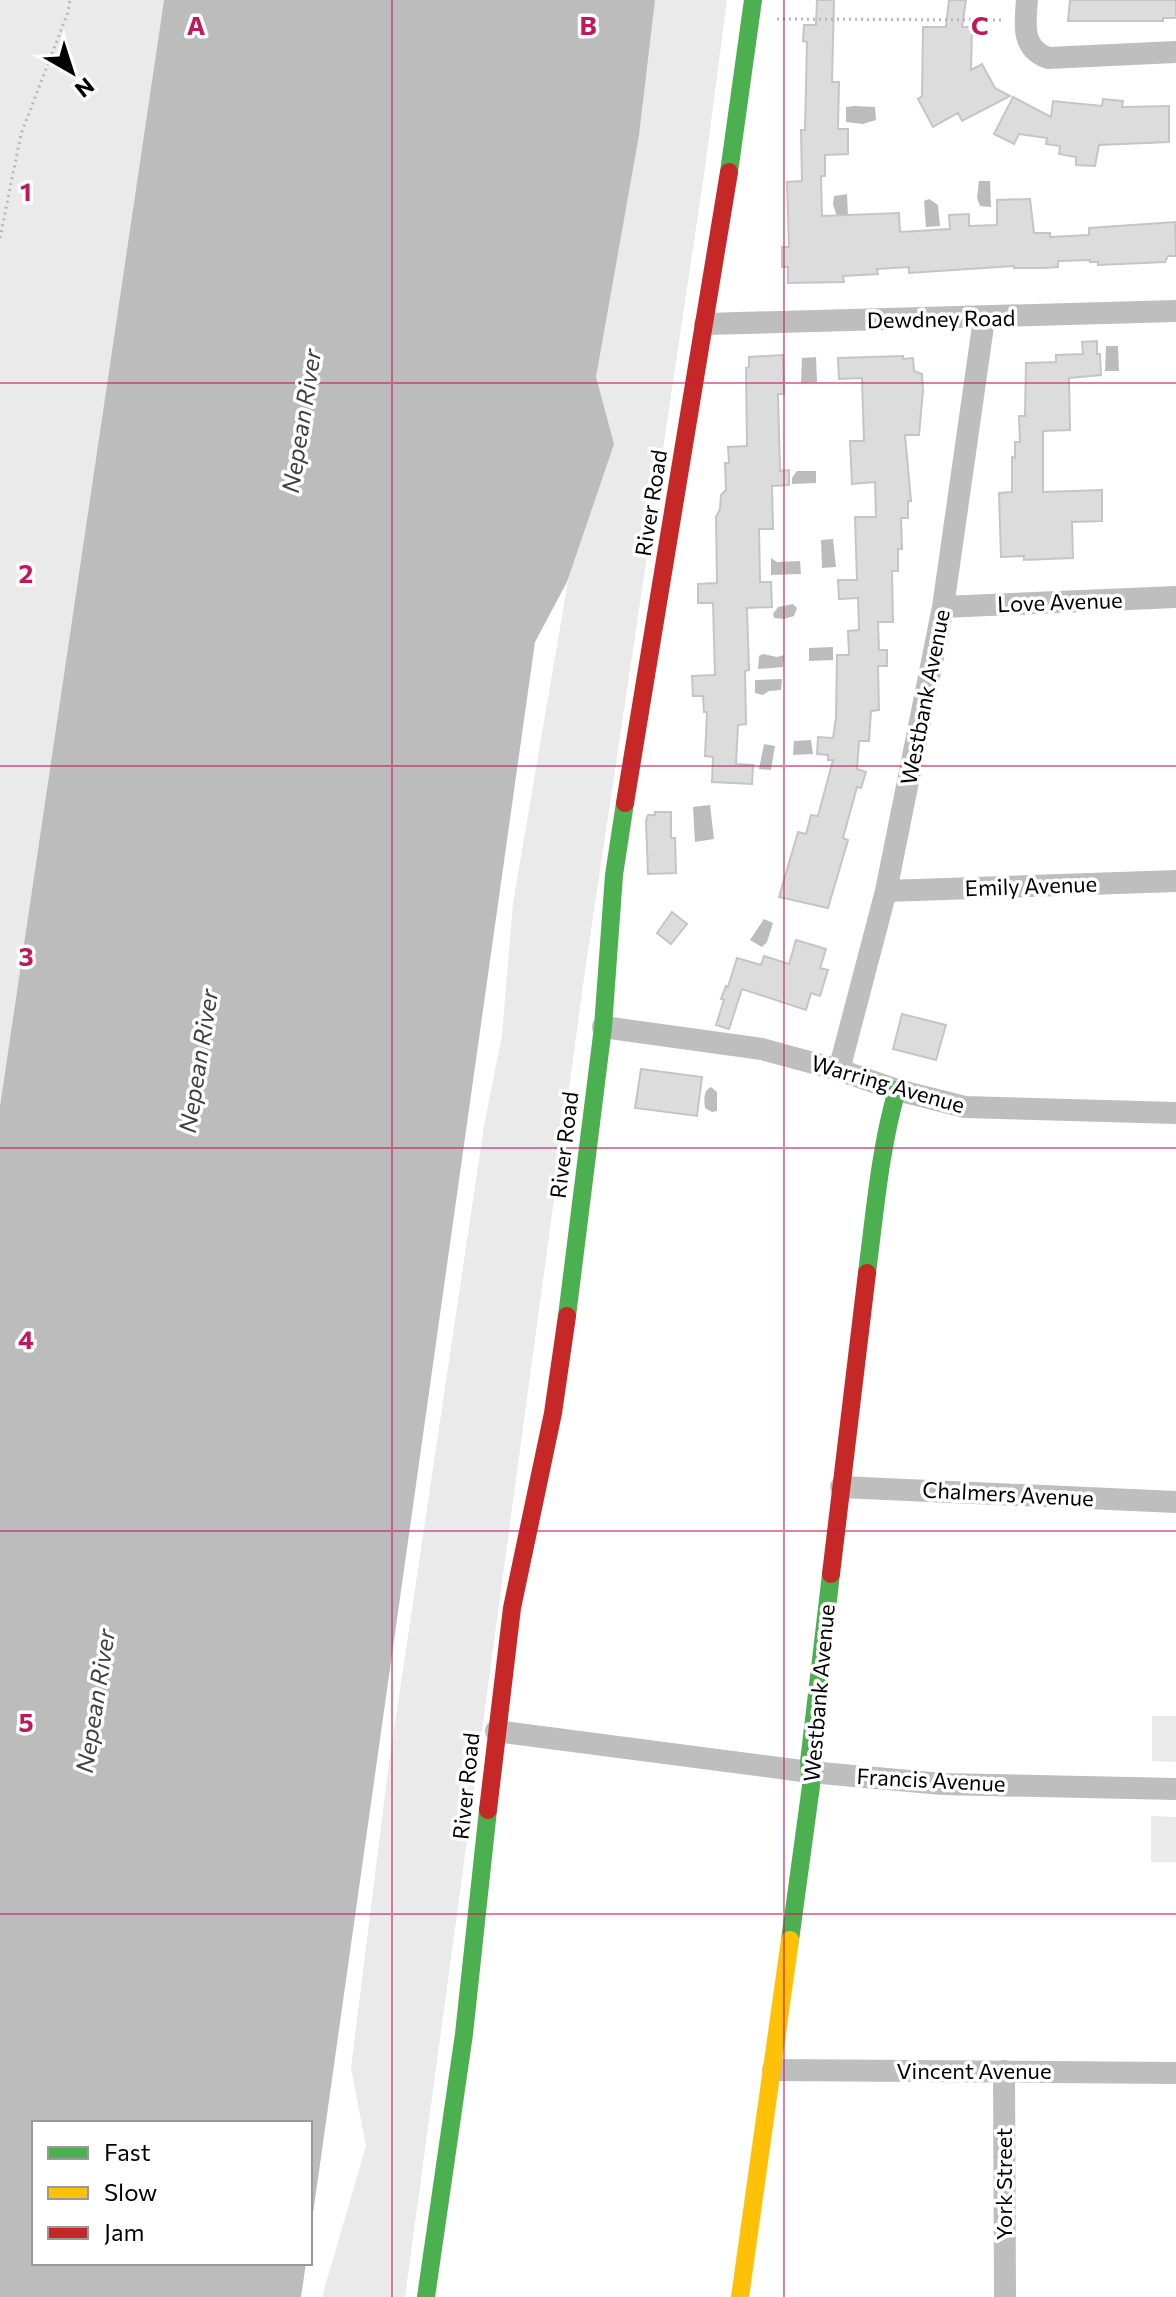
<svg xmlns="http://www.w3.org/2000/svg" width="1176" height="2297" font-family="Commissioner,sans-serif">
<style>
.green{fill:#eaeaea}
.water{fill:#bcbcbc}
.building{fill:#dcdcdc;stroke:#c5c5c5;stroke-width:2}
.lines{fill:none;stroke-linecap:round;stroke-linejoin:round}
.path{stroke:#b8b8b8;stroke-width:3;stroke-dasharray:2 4;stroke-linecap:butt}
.street{stroke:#bebebe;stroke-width:22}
.fast{stroke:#4caf50;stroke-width:18}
.slow{stroke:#ffc107;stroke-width:18}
.jam{stroke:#c62828;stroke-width:18}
.grid{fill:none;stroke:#c2185b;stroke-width:2;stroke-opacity:0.55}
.labels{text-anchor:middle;stroke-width:7;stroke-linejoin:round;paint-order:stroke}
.street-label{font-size:22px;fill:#000;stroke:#fff}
.water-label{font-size:24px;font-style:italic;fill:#404040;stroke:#fff}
.grid-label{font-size:26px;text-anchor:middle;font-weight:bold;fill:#c2185b;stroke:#fff;stroke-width:7;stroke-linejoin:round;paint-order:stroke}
</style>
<rect width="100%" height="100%" fill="#fff"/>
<path class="green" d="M0,0H164L0,1106Z
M650,0H727L705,168L585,971L405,2297H322L366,2146L351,2068L388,1770L484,1126L502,1035L513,903L576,534L593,364Z
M1152,1716H1176V1762L1152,1761Z
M1151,1816L1176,1817V1862H1151Z"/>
<path class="water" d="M164,0H655L639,135L596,377L614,444L567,582L535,642L310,2235V2123H34V2263H306L301,2297H0V1106Z
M854,106L875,107L876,120L863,124L846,122V107Z
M979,181H990L991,207L980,206L977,198Z
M847,194L848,217H837L833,204L834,196Z
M929,199L938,205L940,226L926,227L924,201Z
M1106,346H1118L1119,371H1105Z
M816,357L817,382L801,383L802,358Z
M797,471H816V483L792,484V478Z
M833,539L836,567L822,568L821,540Z
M771,558L777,562L800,561L801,574L771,575Z
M793,604L797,608L794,616L784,619L774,618L773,614L778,607Z
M833,647V660L809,661V648Z
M763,654L777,657L784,655L783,667L758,669L759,656Z
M782,679L781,690L769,691L763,695L755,693V680Z
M811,740L813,754L793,755L794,741Z
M764,744L775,746L771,770L759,769Z
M710,805L714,839L695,842L693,807Z
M764,919L773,923L767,942L762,947L750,940Z
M711,1087L717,1092V1111L712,1112L705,1108C704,1100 703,1091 711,1087Z"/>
<path class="building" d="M817,0H834L832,82H839L838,129H848V154L825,155V176H821L822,216L899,213L900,232L950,229L949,215L969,214V226L997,225V200L1030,199L1034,233H1050V237L1089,235V228L1175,222L1176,256H1168L1165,262L1098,265V262H1090V260L1058,261V267L1043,268H1014V266L909,273V267L877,269L878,274L843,276L844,282L788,283V267H782V247H789L787,182L802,181L801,130H805L807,42L803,41L804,25H816Z
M949,0H966L962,27H972L971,70L982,64L995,88L1010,96L962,121L958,113L933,127L918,99L922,96L923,27H946Z
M1070,0H1176V18H1163V21H1068Z
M1013,97L1051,117L1053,101L1102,106L1103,99L1123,101L1122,107L1169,106V142L1099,145L1095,166L1076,165V157L1059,154L1060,146L1046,144L1047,138L1019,134L1014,144L994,134Z
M1097,341V354H1100L1101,375L1069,378L1070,430L1043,431V492L1102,490V521L1072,522L1073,558L1024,560V556L1001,557L999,493L1012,492V457L1015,458V442H1020L1019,416H1025L1026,363L1056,362V355L1083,354L1082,342Z
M783,355L784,394H778L780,471L789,470V485L772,486L773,529H759L760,582H771L772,607L747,608L749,670L745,671L746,724L738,725L736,764L753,765L752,784L712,782L713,757L705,756L707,712H704L703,696H693L692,676L715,675L713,603H698V584L717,583L716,517L720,509L721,495L726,490L725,463H729L728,447L747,446L746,368L749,367V357Z
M903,356V359L913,358L914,371L922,374L923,390L919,435H905L911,501H908V518H901L902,549H898V571H892L893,622H878L879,650H887V666H878L879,710L871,711L869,741H859L857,769L866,772L861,788L857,787L843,838L848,840L828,908L779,897L798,832L806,834L811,815L818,816L833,760H828V755L817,754L818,737L833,738L836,718L837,655H849L848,631L859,630L858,598L839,599L838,580H857L855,517H876L875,482L852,484L850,441H864L862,378L839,379L838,358Z
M655,812H671V838H675L676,873L648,874L646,821L648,815H655Z
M672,912L687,924L671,944L657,933Z
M796,940L826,949L820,968L828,970L820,996L811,993L806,1010L742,989L729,1029L716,1025L724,1000L721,999L726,986L728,987L737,958L761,965L764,956L789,964Z
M902,1014L946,1025L936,1060L893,1049Z
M641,1069L702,1077L697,1116L635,1108Z"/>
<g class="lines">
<path class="path" d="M777,19L1005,20
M0,238L21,134L68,12L70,0"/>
<path class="street" d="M1027,0C1025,24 1021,48 1048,58L1176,52
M705,324L1176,311
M943,607L1176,597
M886,891L1176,881
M603,1027L762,1049L839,1070L897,1090L965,1107L1176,1113
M839,1070L886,891L943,607L984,319
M841,1487L1176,1502
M496,1731L810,1772L942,1784L1176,1789
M773,2070L1176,2073
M1004,2071L1005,2297"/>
<path class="fast" d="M729,172L753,0
M867,1273C875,1211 880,1149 897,1090
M567,1316L603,1027L614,875L625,803
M790,1940L811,1786L809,1762L831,1574
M426,2297L464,2034L488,1810"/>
<path class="slow" d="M740,2297L790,1940"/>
<path class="jam" d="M625,803L729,172
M831,1574L867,1273
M488,1810L512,1608L553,1413L567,1316"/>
</g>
<path class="grid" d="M392,0V2297M784,0V2297M0,383H1176M0,766H1176M0,1148H1176M0,1531H1176M0,1914H1176"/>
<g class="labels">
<g class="street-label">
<text transform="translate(941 319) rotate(-1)" y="8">Dewdney Road</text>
<text transform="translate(651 503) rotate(-81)" y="8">River Road</text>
<text transform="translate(1060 602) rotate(-2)" y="8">Love Avenue</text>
<text transform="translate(925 697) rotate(-79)" y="8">Westbank Avenue</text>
<text transform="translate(1031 886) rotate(-2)" y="8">Emily Avenue</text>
<text transform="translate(888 1084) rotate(16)" y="8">Warring Avenue</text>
<text transform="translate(564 1145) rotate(-83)" y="8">River Road</text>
<text transform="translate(1008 1494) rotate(3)" y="8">Chalmers Avenue</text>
<text transform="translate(819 1693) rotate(-85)" y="8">Westbank Avenue</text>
<text transform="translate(931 1780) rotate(3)" y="8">Francis Avenue</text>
<text transform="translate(466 1786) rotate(-84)" y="8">River Road</text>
<text x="974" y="2079">Vincent Avenue</text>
<text transform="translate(1004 2184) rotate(-90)" y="8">York Street</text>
</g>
<g class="water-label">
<text transform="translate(302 421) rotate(-81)" y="8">Nepean River</text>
<text transform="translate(199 1061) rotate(-81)" y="8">Nepean River</text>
<text transform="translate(96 1701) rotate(-81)" y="8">Nepean River</text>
</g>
</g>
<g class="grid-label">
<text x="196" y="35">A</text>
<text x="588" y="35">B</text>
<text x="980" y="35">C</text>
<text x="26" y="201">1</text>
<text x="26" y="583">2</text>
<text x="26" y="966">3</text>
<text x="26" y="1349">4</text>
<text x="26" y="1732">5</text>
</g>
<rect x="32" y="2121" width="280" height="144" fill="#ffffff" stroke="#999999" stroke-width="2"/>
<rect x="48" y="2147" width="40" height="12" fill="#4caf50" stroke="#999999" stroke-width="2"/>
<text x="104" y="2161" font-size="24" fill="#000000">Fast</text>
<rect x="48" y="2187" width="40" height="12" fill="#ffc107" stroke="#999999" stroke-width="2"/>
<text x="104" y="2201" font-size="24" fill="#000000">Slow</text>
<rect x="48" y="2227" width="40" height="12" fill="#c62828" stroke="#999999" stroke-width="2"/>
<text x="104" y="2241" font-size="24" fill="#000000">Jam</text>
<g transform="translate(72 72) rotate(141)" stroke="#ffffff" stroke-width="6" paint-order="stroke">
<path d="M0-6L14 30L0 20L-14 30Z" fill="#000000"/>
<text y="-12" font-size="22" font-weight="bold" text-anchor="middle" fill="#000000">N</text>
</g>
</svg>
